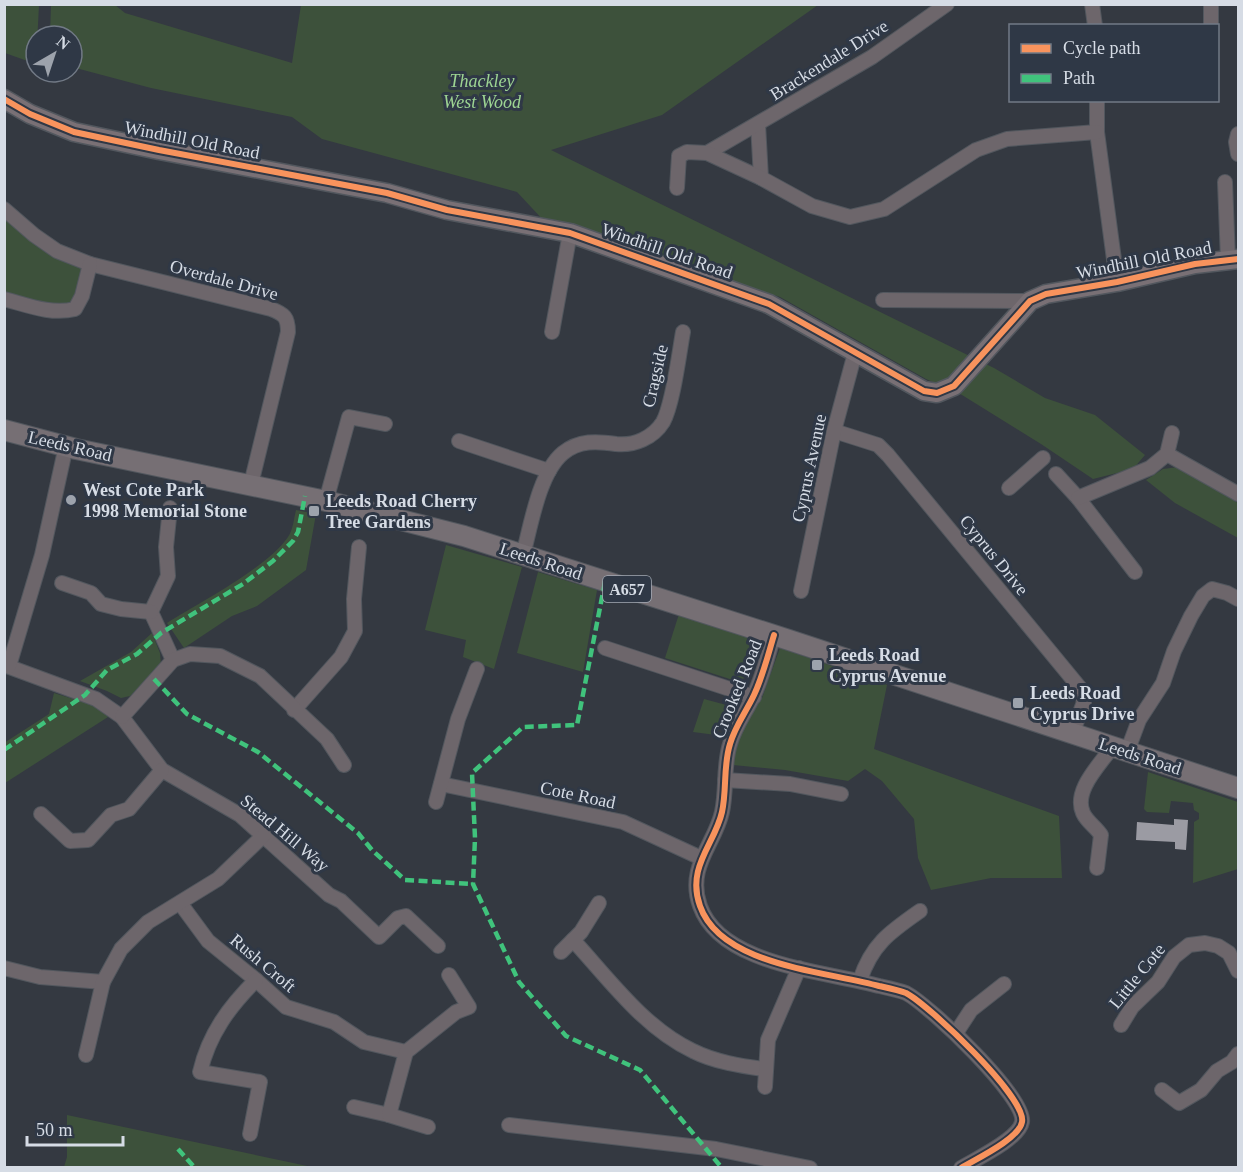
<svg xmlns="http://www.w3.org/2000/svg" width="1243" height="1172" font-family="Georgia,serif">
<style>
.green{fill:#3d513b}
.building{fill:#9b9ba3}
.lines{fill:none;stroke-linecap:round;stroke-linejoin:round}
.street-casing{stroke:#52575e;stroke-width:16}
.secondary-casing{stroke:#52575e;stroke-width:21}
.primary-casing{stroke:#52575e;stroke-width:22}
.street{stroke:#6d666b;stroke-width:14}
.secondary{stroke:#797075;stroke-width:18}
.primary{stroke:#766f74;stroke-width:20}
.quiet{stroke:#40c37c;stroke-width:4.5;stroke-dasharray:9 4.5;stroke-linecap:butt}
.cycleway-casing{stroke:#2f3846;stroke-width:10}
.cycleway{stroke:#f8935d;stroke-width:6}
.poi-dot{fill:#9da3ac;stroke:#2f3846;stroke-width:2}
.labels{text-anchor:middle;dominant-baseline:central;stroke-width:6;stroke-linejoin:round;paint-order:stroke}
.shield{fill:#2f3846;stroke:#a4abb5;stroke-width:1.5}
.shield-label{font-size:16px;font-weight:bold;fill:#d6dce5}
.street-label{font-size:18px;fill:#d6dce5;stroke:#2f3846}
.park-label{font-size:18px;font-style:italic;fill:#9dd492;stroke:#2f3846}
.poi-label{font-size:18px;font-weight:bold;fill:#d6dce5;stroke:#2f3846;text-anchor:start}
</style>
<rect width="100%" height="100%" fill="#343941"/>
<g class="green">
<polygon points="4,5 39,5 36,64 5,53"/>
<polygon points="51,5 115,5 125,13 292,63 301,5 818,5 662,115 551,150 994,368 1045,398 1095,415 1145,455 1133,469 1093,479 1041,444 962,395 926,379 780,297 545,222 517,192 322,139 292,117 151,88 72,67 72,36 50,36"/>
<polygon points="4,209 34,235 90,264 75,309 5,299"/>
<polygon points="1178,467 1238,503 1238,538 1175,503 1146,480 1163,469"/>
<path d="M296,510L316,514L306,570L257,606L232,616L184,648L167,623C199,603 268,567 288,537C293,530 294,518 296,510Z"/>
<polygon points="446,545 522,567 494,669 463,657 466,640 425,630"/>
<polygon points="538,572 597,590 583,672 517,653"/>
<polygon points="679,614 747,637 752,651 742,683 665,658"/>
<polygon points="152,633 160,653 161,665 130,696 121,698 107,691 80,681 131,652"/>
<polygon points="780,648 887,685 874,749 1059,816 1062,878 991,878 931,890 918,858 914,819 882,781 865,769 848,781 785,770 733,765 735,737 762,698"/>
<polygon points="54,693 99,707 108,717 5,783 4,743 49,714"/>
<polygon points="704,699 730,706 716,735 693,732"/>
<polygon points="1148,772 1238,802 1238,869 1193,883 1194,822 1199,819 1199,813 1194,810 1193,803 1171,801 1169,813 1147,812 1144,809"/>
<polygon points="67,1115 312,1167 64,1167 67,1157"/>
</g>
<polygon class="building" points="1174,819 1188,820 1186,850 1175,849 1175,842 1136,840 1137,822 1174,825"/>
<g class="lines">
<defs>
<g id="street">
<polyline points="1092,4 1095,26"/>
<polyline points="1211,26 1211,4"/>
<polyline points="1097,100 1097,132 1117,282"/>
<polyline points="758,124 761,178"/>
<polyline points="1238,134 1236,142 1238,154"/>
<polyline points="707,153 872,57 947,4"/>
<polyline points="1225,182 1228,260"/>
<polyline points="677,188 679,156 687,152 707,153 761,178 812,206 850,217 884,209 976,150 1007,139 1097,132"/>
<path d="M4,209L34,235L57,251L90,264L271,309C284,314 288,317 288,332L251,484"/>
<path d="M4,299C27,305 51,315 75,309L82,296L90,264"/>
<polyline points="883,300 1030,301"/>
<polyline points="552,332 570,233"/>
<polyline points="834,431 878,445 888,455 1080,688 1084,702 1072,734"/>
<polyline points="459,441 549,471"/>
<polyline points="1167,454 1172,433"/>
<polyline points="1056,474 1078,498 1135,572"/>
<polyline points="1009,488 1043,458"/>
<polyline points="1078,498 1150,468 1167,454 1238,494"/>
<polyline points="326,501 349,417 385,424"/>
<polyline points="170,508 166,547 168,576 151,612 173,660"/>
<path d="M523,555C531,525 539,473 563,453C579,440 597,441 616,444C634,446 653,438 663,422C673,404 679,354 683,332"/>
<polyline points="62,583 91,593 101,604 121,609 151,612"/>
<polyline points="801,591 834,431 855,353"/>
<path d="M774,635C768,655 763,676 754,695C746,712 735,726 730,744C723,766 727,789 722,812C715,844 686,867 700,906C721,966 826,971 879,986C888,988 898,990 906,993C929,1005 1027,1098 1022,1122C1019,1139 976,1159 961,1168"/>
<polyline points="605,648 754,697"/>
<polyline points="4,665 96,699 122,717 162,770 240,815 329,895 341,901 379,937 398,918 406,916 438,946"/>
<polyline points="9,666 42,555 66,446"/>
<polyline points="294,710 341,657 355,631 354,599 359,547"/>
<polyline points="122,717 173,660 190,654 220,656 260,676 327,739 344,765"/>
<polyline points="1127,752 1139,720 1163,683 1174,651 1191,616 1203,596 1212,589 1227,593 1238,599"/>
<polyline points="725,780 790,784 841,794"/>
<polyline points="441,784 623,822 701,858"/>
<polyline points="436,802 458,719 477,669"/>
<polyline points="41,814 70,841 88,840 111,815 129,809 162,770"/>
<path d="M1097,868L1101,835C1096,827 1087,822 1083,813C1073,790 1100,765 1112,747"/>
<polyline points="180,903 208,941 256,980 286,1007 334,1022 364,1042 406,1052"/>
<path d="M573,940C609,979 644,1028 693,1051C715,1062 741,1066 764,1069"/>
<polyline points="561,952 581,932 599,903"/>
<polyline points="4,968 40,977 103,982"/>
<path d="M860,980C872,944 890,932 920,911"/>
<polyline points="1121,1025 1132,1007 1158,982 1174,957 1189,945 1205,943 1218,946 1229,953 1238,971"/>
<polyline points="956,1033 971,1010 1004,984"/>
<polyline points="86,1055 103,982 121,949 148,922 218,879 264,835"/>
<polyline points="765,1087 768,1040 799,968"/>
<polyline points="1162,1090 1179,1103 1201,1090 1217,1071 1232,1062 1238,1054"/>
<polyline points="354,1107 389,1115"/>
<polyline points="509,1125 716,1149 810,1168"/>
<polyline points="428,1127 389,1115 406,1052 456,1012 469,1007 449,975"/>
<path d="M250,1134L260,1082L200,1072C209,1034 229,1007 256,980"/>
</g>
<polyline id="secondary" points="4,99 30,114 74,132 159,150 387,193 447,210 570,233 769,304 924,391 937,393 954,386 1030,301 1046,294 1117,282 1195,264 1238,259"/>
<polyline id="primary" points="4,430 76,449 326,501 464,536 789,640 1238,788"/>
</defs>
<use href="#street" class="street-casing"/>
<use href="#secondary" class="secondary-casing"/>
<use href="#primary" class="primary-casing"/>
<use href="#street" class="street"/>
<use href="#secondary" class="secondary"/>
<use href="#primary" class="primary"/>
<g class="quiet">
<polyline points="605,582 577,725 523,727 472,773 475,838 473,884 519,982 566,1036 640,1070 722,1168"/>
<polyline points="154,679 187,714 258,752 358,833 372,850 405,880 473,884"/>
<polyline points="4,750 85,695 107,670 137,654 161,633 243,584 273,561 293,541 298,532 305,496"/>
<polyline points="178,1149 195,1168"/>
</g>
<defs>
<g id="cycleway">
<polyline points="4,99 30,114 74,132 159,150 387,193 447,210 570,233 769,304 924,391 937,393 954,386 1030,301 1046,294 1117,282 1195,264 1238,259"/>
<path d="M774,635C768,655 763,676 754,695C746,712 735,726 730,744C723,766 727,789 722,812C715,844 686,867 700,906C721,966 826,971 879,986C888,988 898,990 906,993C929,1005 1027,1098 1022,1122C1019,1139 976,1159 961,1168"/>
</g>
</defs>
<use href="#cycleway" class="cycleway-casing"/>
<use href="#cycleway" class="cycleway"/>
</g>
<g class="poi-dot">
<circle cx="71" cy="500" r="6"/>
<rect x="308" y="505" width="12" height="12" rx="3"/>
<rect x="811" y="659" width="12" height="12" rx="3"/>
<rect x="1012" y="697" width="12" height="12" rx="3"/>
</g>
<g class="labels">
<rect class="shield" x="603" y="576" width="48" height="26" rx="4.5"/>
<g class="shield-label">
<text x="627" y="589">A657</text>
</g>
<g class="street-label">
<text transform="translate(829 60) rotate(-32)">Brackendale Drive</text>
<text transform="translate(192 140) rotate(11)">Windhill Old Road</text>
<text transform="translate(667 251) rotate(19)">Windhill Old Road</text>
<text transform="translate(1144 260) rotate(-11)">Windhill Old Road</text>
<text transform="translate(224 280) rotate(15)">Overdale Drive</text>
<text transform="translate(655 376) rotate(-77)">Cragside</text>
<text transform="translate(70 446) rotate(13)">Leeds Road</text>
<text transform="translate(809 468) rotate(-78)">Cyprus Avenue</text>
<text transform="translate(994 555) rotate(51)">Cyprus Drive</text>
<text transform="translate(541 561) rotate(18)">Leeds Road</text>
<text transform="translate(737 689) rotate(-68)">Crooked Road</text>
<text transform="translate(1140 756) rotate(18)">Leeds Road</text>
<text transform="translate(578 795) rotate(12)">Cote Road</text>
<text transform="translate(285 833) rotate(40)">Stead Hill Way</text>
<text transform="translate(263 963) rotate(40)">Rush Croft</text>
<text transform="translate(1137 976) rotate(-51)">Little Cote</text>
</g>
<g class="park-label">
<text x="482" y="81">Thackley<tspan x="482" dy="21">West Wood</tspan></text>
</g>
<g class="poi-label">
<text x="83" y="490">West Cote Park<tspan x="83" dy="21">1998 Memorial Stone</tspan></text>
<text x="326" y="501">Leeds Road Cherry<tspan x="326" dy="21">Tree Gardens</tspan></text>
<text x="829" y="655">Leeds Road<tspan x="829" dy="21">Cyprus Avenue</tspan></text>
<text x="1030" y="693">Leeds Road<tspan x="1030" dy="21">Cyprus Drive</tspan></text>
</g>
</g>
<rect width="1243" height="1172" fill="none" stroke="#d6dce5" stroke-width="12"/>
<rect x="1009" y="24" width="210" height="78" fill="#2f3846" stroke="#727a86" stroke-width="1.5"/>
<rect x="1021" y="44" width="30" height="9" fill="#f8935d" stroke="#727a86" stroke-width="1.5"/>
<text x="1063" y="54" font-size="18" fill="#d6dce5">Cycle path</text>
<rect x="1021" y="74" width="30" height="9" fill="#40c37c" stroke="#727a86" stroke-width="1.5"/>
<text x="1063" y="84" font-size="18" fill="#d6dce5">Path</text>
<g transform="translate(54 54) rotate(39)"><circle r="28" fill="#2f3846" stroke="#727a86" stroke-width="1.5"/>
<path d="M0-4.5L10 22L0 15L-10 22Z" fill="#9da3ac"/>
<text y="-9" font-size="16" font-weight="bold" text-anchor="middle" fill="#d6dce5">N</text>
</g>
<path d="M27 1136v9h96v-9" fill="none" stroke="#d6dce5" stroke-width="3"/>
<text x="36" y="1136" font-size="18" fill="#d6dce5" stroke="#2f3846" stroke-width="4.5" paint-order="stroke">50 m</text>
</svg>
